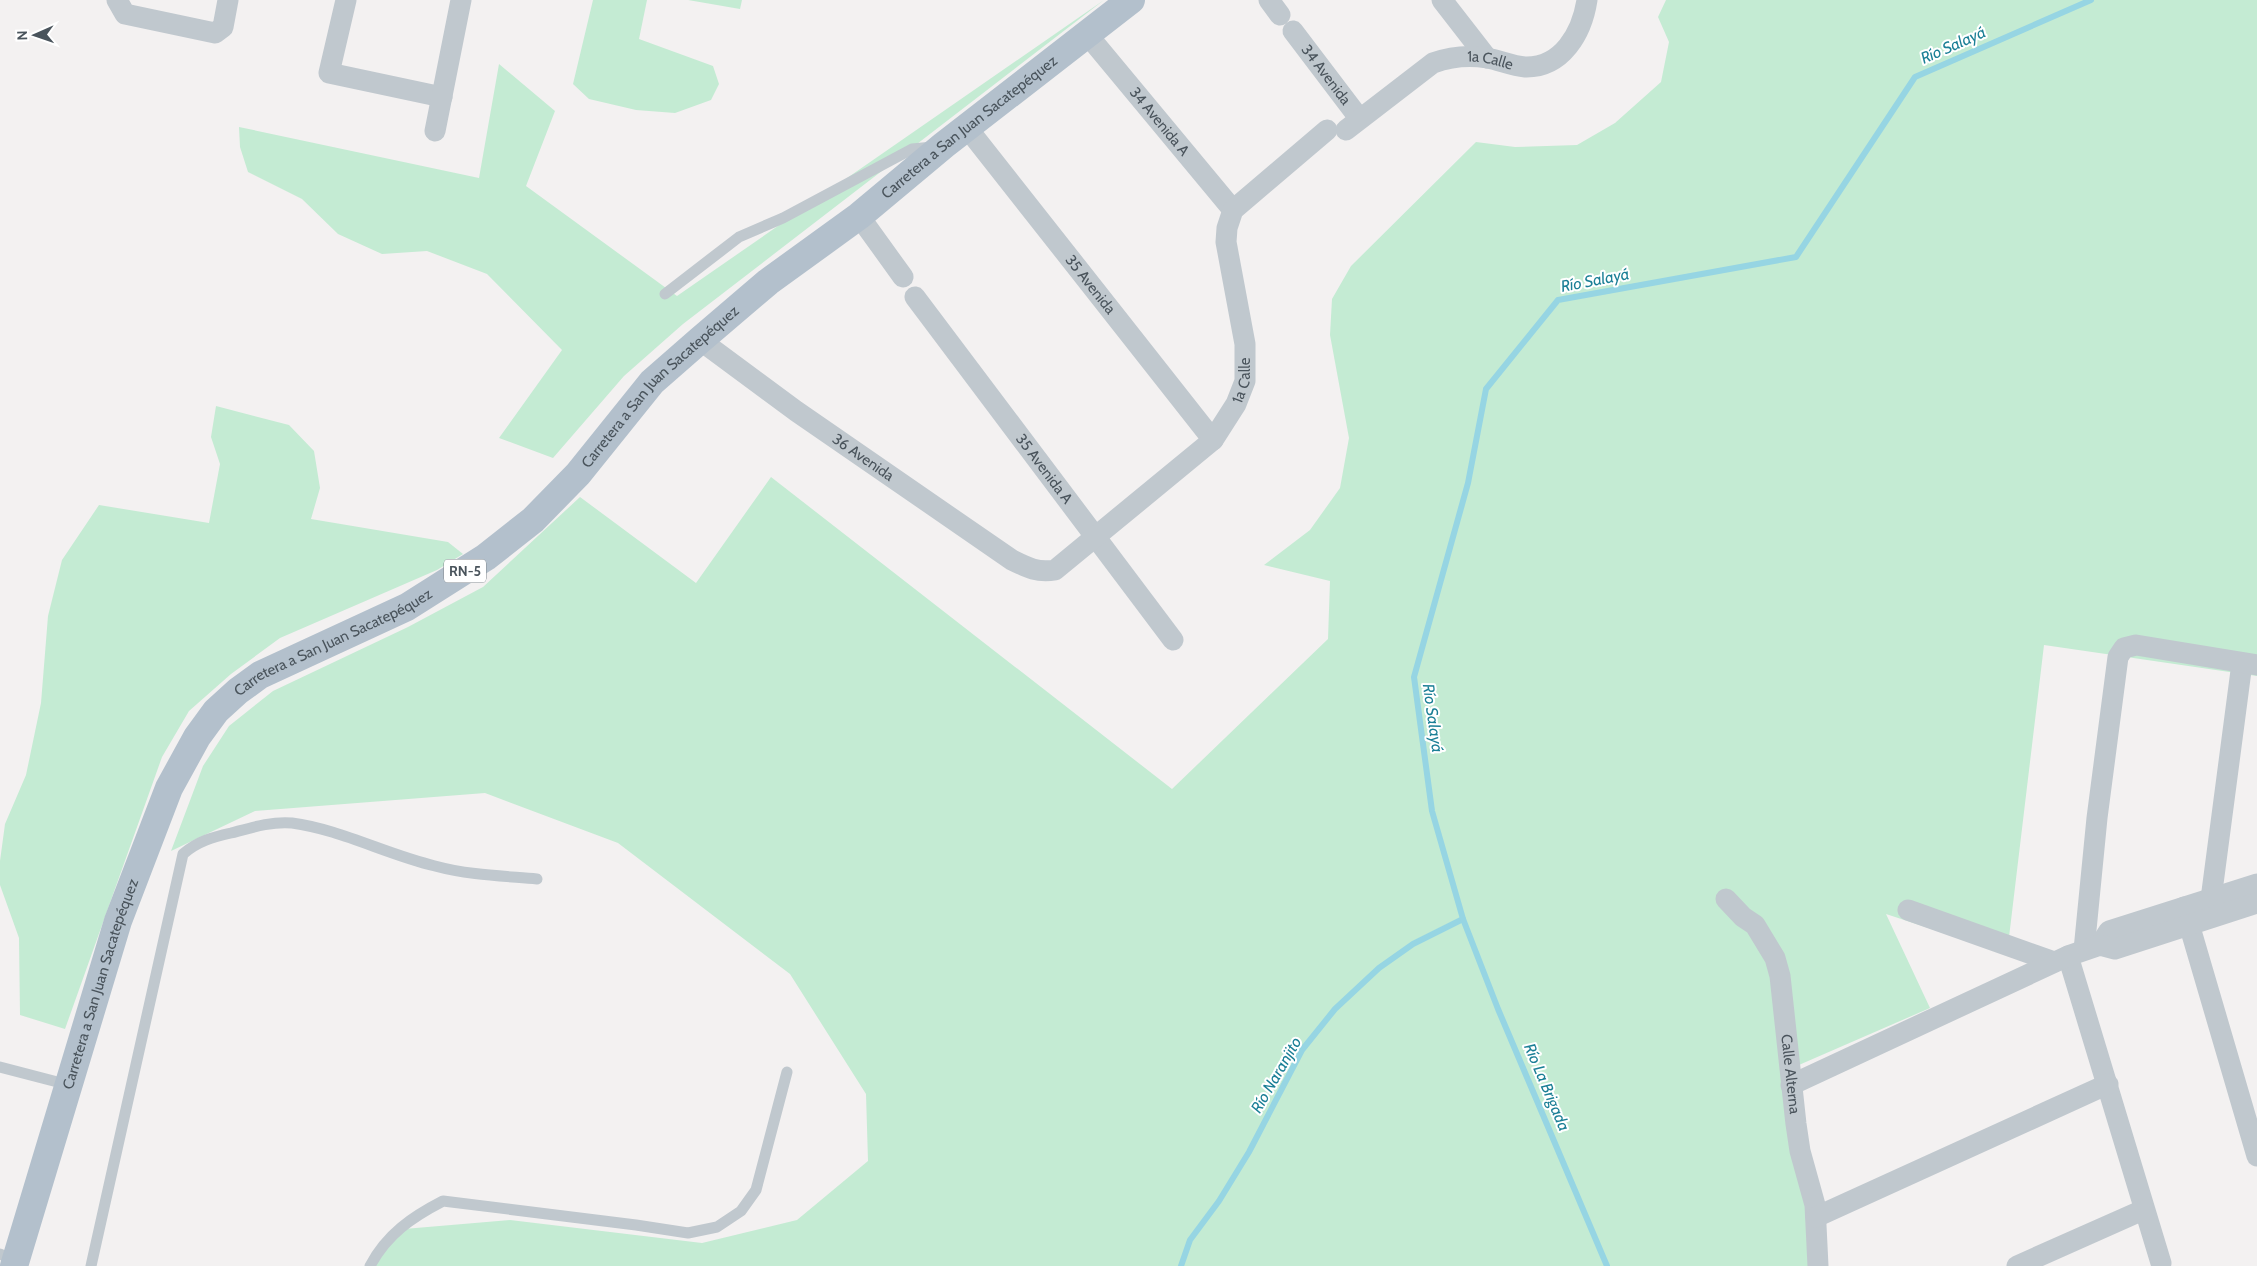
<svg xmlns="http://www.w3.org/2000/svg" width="2257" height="1266" font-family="Cabin,sans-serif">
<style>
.green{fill:#c4ebd3}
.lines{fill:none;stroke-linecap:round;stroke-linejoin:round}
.stream{stroke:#96d5e3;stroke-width:6}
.lane{stroke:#c0c8ce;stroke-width:11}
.street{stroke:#c0c8ce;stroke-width:21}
.primary{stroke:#b3c0cc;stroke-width:28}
.labels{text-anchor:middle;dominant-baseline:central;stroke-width:4;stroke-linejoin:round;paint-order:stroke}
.shield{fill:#fff;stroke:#80878d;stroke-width:1}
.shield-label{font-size:14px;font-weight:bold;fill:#4a545c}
.street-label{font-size:15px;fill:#4a545c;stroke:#fff}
.water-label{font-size:16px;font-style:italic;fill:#1b7f96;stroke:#fff}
</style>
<rect width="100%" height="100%" fill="#f3f1f1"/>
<g class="green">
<polygon points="593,0 647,0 639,39 713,66 719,84 711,100 675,113 636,110 589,99 573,84"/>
<polygon points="688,0 742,0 740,9"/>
<polygon points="1104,0 683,324 624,376 553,458 499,438 562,350 487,274 427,251 382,254 338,234 302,199 248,172 240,147 239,127 479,178 499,64 555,111 526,186 677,296"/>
<polygon points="1666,0 2257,0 2257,676 2044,645 2007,954 1886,914 1930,1008 1792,1068 1815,1266 370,1266 404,1229 510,1220 702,1243 797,1220 868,1161 866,1094 790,974 618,843 485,793 255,811 171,851 203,766 229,726 273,691 408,627 483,587 580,497 696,583 771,477 1172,789 1328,639 1330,581 1264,565 1310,530 1340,488 1349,438 1330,335 1332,299 1351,266 1476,142 1515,147 1577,145 1615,123 1661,82 1669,42 1658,17"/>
<polygon points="216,406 289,425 314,451 320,488 311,519 448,542 463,554 437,570 280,638 231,674 189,711 162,757 65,1029 20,1015 19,938 0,885 0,861 5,824 26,775 41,703 48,616 62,560 99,505 209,523 220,464 211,437"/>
</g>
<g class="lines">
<g class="stream">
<polyline points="1181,1266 1190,1240 1219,1201 1249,1152 1302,1050 1335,1009 1379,968 1413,944 1463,919"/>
<polyline points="1607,1266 1498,1009 1463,919 1432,811 1414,677 1468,483 1486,389 1558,300 1796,257 1915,77 2091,0"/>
</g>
<g class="lane">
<polyline points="665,294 739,237 783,218 912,149 933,147"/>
<polyline points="0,1067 69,1085"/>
<polyline points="0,1254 16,1261"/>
<path d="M91,1266L183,854C198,841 213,837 231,833C250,828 272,821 292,823C339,829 388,855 435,866C468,875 503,876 537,879"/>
<path d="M370,1266C387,1234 412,1217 443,1201L636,1225L688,1233L717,1227L741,1211L756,1190L787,1072"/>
</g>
<g class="street">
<polyline points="117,0 125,14 215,33 223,27 228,0"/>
<polyline points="346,0 329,73 442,97"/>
<polyline points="1269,0 1280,15"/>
<polyline points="1442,0 1487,58"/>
<path id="s1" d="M1293,31L1359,118"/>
<path id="s2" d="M1086,33L1233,210"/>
<path id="s3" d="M968,129L1213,440"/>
<path id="s4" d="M1346,130L1433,63C1450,57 1469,55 1487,58C1499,60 1512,66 1525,67C1562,68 1582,33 1587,0"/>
<polyline points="435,131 461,0"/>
<polyline points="859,216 903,277"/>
<path id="s5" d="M915,297L1173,640"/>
<path id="s6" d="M700,340L796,411L1012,560C1028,568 1038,573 1055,570L1213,440L1236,404L1245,381V344L1226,242L1227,228L1233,210L1327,130"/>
<path id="s7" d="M1726,899L1743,917L1755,925L1775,958L1780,976L1796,1124L1800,1151L1815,1205L1818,1266"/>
<polyline points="2211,899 2242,663"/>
<polyline points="2184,907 2257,1156"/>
<polyline points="1908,910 2054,962"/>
<polyline points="2100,945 2109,931 2257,884"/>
<polyline points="2084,950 2097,818 2118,657 2124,648 2136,645 2257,665"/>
<polyline points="2068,956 2161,1263"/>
<polyline points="1791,1085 2068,956 2100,945 2115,949 2257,903"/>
<polyline points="1816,1217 2108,1084"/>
<polyline points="2017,1266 2143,1210"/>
</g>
<path class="primary" id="s8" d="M14,1266L118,921L169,788L197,737L216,711L238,691L260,675L407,607L486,557L533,520L578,474L652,382L700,340L768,282L859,216L944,145L1131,0"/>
</g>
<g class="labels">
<rect class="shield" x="444" y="559.5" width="42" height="23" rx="4"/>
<g class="shield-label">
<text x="465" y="571">RN-5</text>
</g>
<g class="street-label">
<text stroke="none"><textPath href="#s4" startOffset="168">1a Calle</textPath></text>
<text stroke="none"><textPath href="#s1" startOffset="55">34 Avenida</textPath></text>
<text stroke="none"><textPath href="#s2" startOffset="115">34 Avenida A</textPath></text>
<text stroke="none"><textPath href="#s8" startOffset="1555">Carretera a San Juan Sacatepéquez</textPath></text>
<text stroke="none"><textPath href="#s3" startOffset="198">35 Avenida</textPath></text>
<text stroke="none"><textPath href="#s6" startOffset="699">1a Calle</textPath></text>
<text stroke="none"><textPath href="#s8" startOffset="1150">Carretera a San Juan Sacatepéquez</textPath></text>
<text stroke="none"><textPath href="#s6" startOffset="201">36 Avenida</textPath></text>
<text stroke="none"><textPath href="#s5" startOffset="215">35 Avenida A</textPath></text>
<text stroke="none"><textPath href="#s8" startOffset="730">Carretera a San Juan Sacatepéquez</textPath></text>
<text stroke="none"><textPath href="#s8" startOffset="295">Carretera a San Juan Sacatepéquez</textPath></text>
<text stroke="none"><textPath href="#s7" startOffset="195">Calle Alterna</textPath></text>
</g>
<g class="water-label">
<text transform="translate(1953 45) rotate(-24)">Río Salayá</text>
<text transform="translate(1595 280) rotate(-11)">Río Salayá</text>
<text transform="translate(1433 718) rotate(82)">Río Salayá</text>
<text transform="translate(1276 1075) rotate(-60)">Río Naranjito</text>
<text transform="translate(1547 1087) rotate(67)">Río La Brigada</text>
</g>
</g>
<g transform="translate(35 35) rotate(268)" stroke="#ffffff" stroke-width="4" paint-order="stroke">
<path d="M0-4L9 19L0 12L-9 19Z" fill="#4a545c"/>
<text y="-8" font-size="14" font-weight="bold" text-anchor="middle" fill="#4a545c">N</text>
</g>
</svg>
